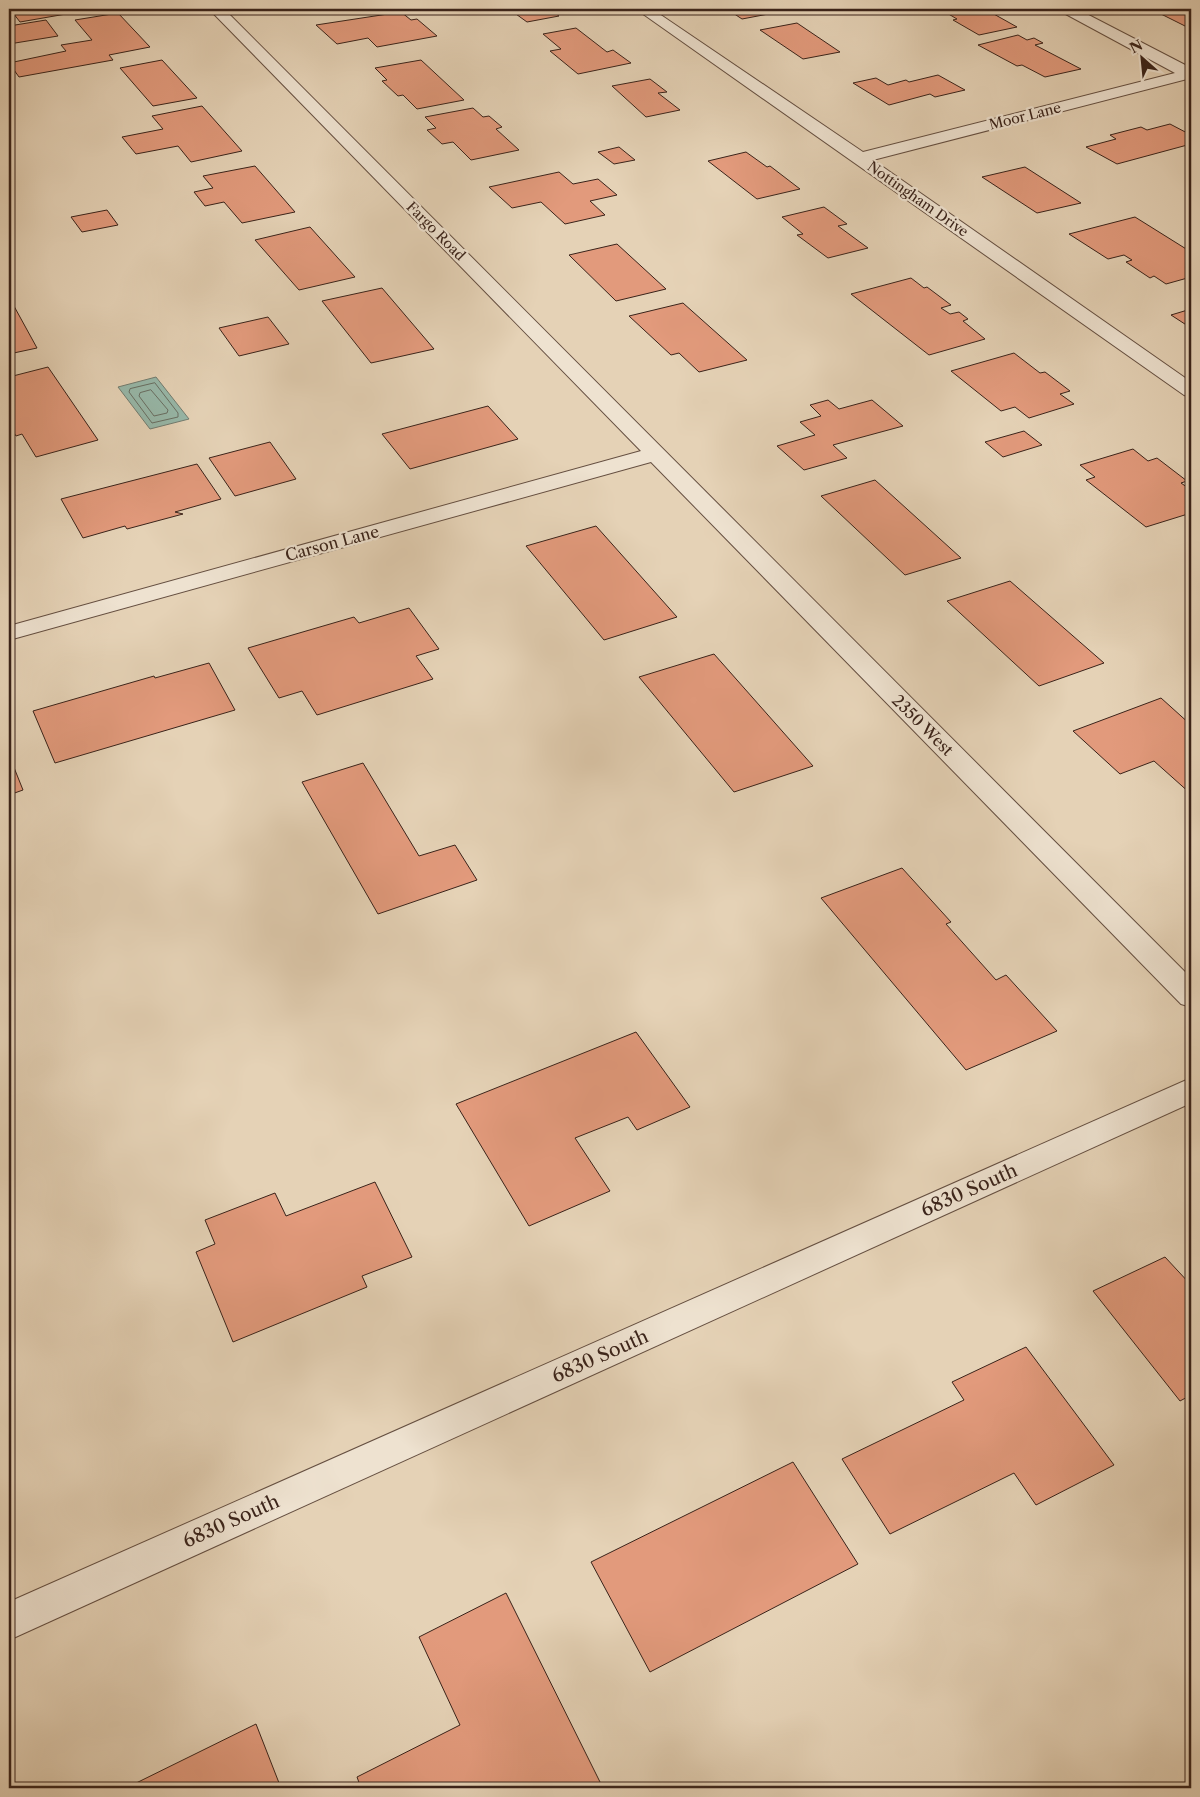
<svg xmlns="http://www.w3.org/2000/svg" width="1200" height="1797" font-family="'Libre Caslon Text',serif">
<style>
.water{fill:#97b8a9;stroke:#727c70}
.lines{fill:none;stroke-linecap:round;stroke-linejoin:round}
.shore{stroke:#686e62;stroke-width:1}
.building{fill:#e29a7c;stroke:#3a231a}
.street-casing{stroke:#654f41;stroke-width:2}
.street{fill:#eee2d0;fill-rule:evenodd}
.labels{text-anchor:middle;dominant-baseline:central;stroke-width:4.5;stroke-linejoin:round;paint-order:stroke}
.far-street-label{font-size:14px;fill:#3a231a;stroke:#eee2d0}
.street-label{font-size:16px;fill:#3a231a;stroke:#eee2d0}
.near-street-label{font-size:19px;fill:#3a231a;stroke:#eee2d0}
</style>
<rect width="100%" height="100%" fill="#e5d2b6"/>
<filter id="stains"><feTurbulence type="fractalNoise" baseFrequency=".004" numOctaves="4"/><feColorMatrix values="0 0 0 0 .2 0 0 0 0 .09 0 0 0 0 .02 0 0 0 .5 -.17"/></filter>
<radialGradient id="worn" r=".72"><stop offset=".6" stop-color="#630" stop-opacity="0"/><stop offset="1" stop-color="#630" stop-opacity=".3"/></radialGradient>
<polygon class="water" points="156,377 189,419 150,429 118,387"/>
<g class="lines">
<g class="shore">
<polygon points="155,383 178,413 178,417 152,423 129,392 130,389"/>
<polygon points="151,390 168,410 167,413 154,416 139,396 140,393"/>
</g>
</g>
<g class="building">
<polygon points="10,9 61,9 66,14 20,22"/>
<polygon points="509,9 549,9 559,16 527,22"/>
<polygon points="727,9 774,9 779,12 742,19"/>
<polygon points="940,9 979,9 988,14 992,13 1017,27 979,35 953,20 957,19"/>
<polygon points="1151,9 1191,9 1191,29"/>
<polygon points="401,12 411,20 417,19 437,36 377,47 368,38 337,44 316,25"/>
<polygon points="118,13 150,47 109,55 113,60 19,77 9,63 66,51 61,45 92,40 75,20"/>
<polygon points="46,20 58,36 9,44 9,26"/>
<polygon points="797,23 840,52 803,59 760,30"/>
<polygon points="576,28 607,52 613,50 631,63 578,74 550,51 561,49 543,34"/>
<polygon points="1018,35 1027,40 1034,38 1043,43 1035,45 1081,69 1045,77 1022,65 1017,66 978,45"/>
<polygon points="162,60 197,98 153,106 120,68"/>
<polygon points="421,60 464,100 417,109 403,95 398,96 382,81 387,80 375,68"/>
<polygon points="938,75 965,90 935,97 930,94 889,105 853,83 876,78 888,85 906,80 909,82"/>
<polygon points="650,79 667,92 658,93 680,110 646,117 612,86"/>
<polygon points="202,106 242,151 191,162 178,146 136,154 122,137 163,129 152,116"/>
<polygon points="473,108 483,117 489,116 502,127 496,129 519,150 471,160 453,142 442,144 427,130 436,128 425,117"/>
<polygon points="1170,124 1191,135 1191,144 1117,164 1086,147 1116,139 1110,135 1141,127 1147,130"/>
<polygon points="619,147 635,160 614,164 598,152"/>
<polygon points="746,152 767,167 770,166 800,189 757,199 708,161"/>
<polygon points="255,166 295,212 242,223 224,202 205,206 194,192 213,188 203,176"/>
<polygon points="1025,167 1081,203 1037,213 982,177"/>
<polygon points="559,172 573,184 598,179 617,195 590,201 605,215 565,224 541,202 512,208 489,187"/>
<polygon points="824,207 847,224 838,226 868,248 828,258 797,235 803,234 782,217"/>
<polygon points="107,210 118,225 82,232 71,217"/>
<polygon points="1135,217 1191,252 1191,277 1166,284 1154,276 1150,278 1126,262 1132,260 1124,255 1108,259 1069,234"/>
<polygon points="310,227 355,277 299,290 255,240"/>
<polygon points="617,244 666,289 616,301 569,255"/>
<polygon points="911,278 924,288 927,287 951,305 941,308 950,314 959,312 968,319 963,321 985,339 929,355 851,294"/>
<polygon points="382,288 434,349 371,363 322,301"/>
<polygon points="9,297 37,348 9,354"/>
<polygon points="683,303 747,360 699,372 679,353 671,355 629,316"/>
<polygon points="1191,309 1191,328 1171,315"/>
<polygon points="268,317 289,344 239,356 219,328"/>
<polygon points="1014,353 1040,373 1045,372 1070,391 1060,394 1074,404 1029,418 1015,407 1001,411 951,371"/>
<polygon points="48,367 98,440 36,457 22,434 16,436 9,424 9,377"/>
<polygon points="828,400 839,409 872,400 903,426 833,445 847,458 804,470 777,446 815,435 800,422 821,416 810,405"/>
<polygon points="488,406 518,439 410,469 382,434"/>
<polygon points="1024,431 1042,445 1003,457 985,442"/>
<polygon points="270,442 296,479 235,496 209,458"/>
<polygon points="1133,449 1148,461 1157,458 1187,481 1181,483 1191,490 1191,513 1146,527 1086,480 1095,477 1080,465"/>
<polygon points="197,464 221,499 175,512 183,514 127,529 125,526 83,538 61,499"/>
<polygon points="875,480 961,558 905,575 821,496"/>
<polygon points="596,526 677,617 604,640 526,546"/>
<polygon points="1010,581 1104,663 1039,686 947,601"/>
<polygon points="409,608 439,649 416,656 433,679 317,715 302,691 279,698 248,648 354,617 359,623"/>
<polygon points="714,654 813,766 734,792 639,677"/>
<polygon points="209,663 235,710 55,763 33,711 154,676 155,678"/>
<polygon points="1161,698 1191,725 1191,794 1154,761 1120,774 1073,731"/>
<polygon points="9,755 23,790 9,795"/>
<polygon points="363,763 419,856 455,845 477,880 378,914 302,782"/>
<polygon points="902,868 951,922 946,924 996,980 1006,975 1057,1031 966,1070 821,898"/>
<polygon points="636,1032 690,1107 637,1130 628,1117 575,1138 610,1191 529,1226 456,1104"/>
<polygon points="375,1182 412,1257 362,1276 367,1287 233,1342 196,1252 215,1244 205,1220 275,1193 286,1216"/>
<polygon points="1165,1257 1191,1285 1191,1395 1180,1401 1093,1291"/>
<polygon points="1026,1347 1114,1465 1036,1505 1014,1473 890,1534 842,1459 964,1400 952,1382"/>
<polygon points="793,1462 858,1564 650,1672 591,1562"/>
<polygon points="506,1593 603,1788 361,1788 357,1777 460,1725 419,1637"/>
<polygon points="256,1724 281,1788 126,1788"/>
</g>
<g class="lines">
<defs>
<g id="street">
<polygon points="209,9 224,9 1191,978 1191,1007 1181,1004 651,462 9,640 9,626 641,451"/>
<polygon points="636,9 652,9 863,152 1175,73 1062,12 1060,9 1077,9 1191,68 1191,78 873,160 1191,382 1191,397 1184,395"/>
<polygon points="1191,1078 1191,1103 9,1640 9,1602"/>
</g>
</defs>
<use href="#street" class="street-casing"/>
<use href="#street" class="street"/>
</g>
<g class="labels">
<g class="far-street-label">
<text transform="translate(1025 116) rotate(-14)">Moor Lane</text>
<text transform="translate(918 199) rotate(35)">Nottingham Drive</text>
<text transform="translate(436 231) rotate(45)">Fargo Road</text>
</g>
<g class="street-label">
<text transform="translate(332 543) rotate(-15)">Carson Lane</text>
<text transform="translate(923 725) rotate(45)">2350 West</text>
</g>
<g class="near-street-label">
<text transform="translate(969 1190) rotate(-24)">6830 South</text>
<text transform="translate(600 1356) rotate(-24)">6830 South</text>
<text transform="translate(231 1521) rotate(-24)">6830 South</text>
</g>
</g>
<rect width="1200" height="1797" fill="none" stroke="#e5d2b6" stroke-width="30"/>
<rect x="10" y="10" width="1180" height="1777" fill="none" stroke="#3a231a" stroke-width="2.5"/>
<rect x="15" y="15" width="1170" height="1767" fill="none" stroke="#3a231a"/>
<g transform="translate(1142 58) rotate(333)" stroke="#eee2d0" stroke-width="4" paint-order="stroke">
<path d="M0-4L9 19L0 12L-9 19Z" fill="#3a231a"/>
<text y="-8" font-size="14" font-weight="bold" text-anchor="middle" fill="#3a231a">N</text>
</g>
<rect width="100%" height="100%" filter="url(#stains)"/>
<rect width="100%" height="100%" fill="url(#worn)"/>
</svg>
